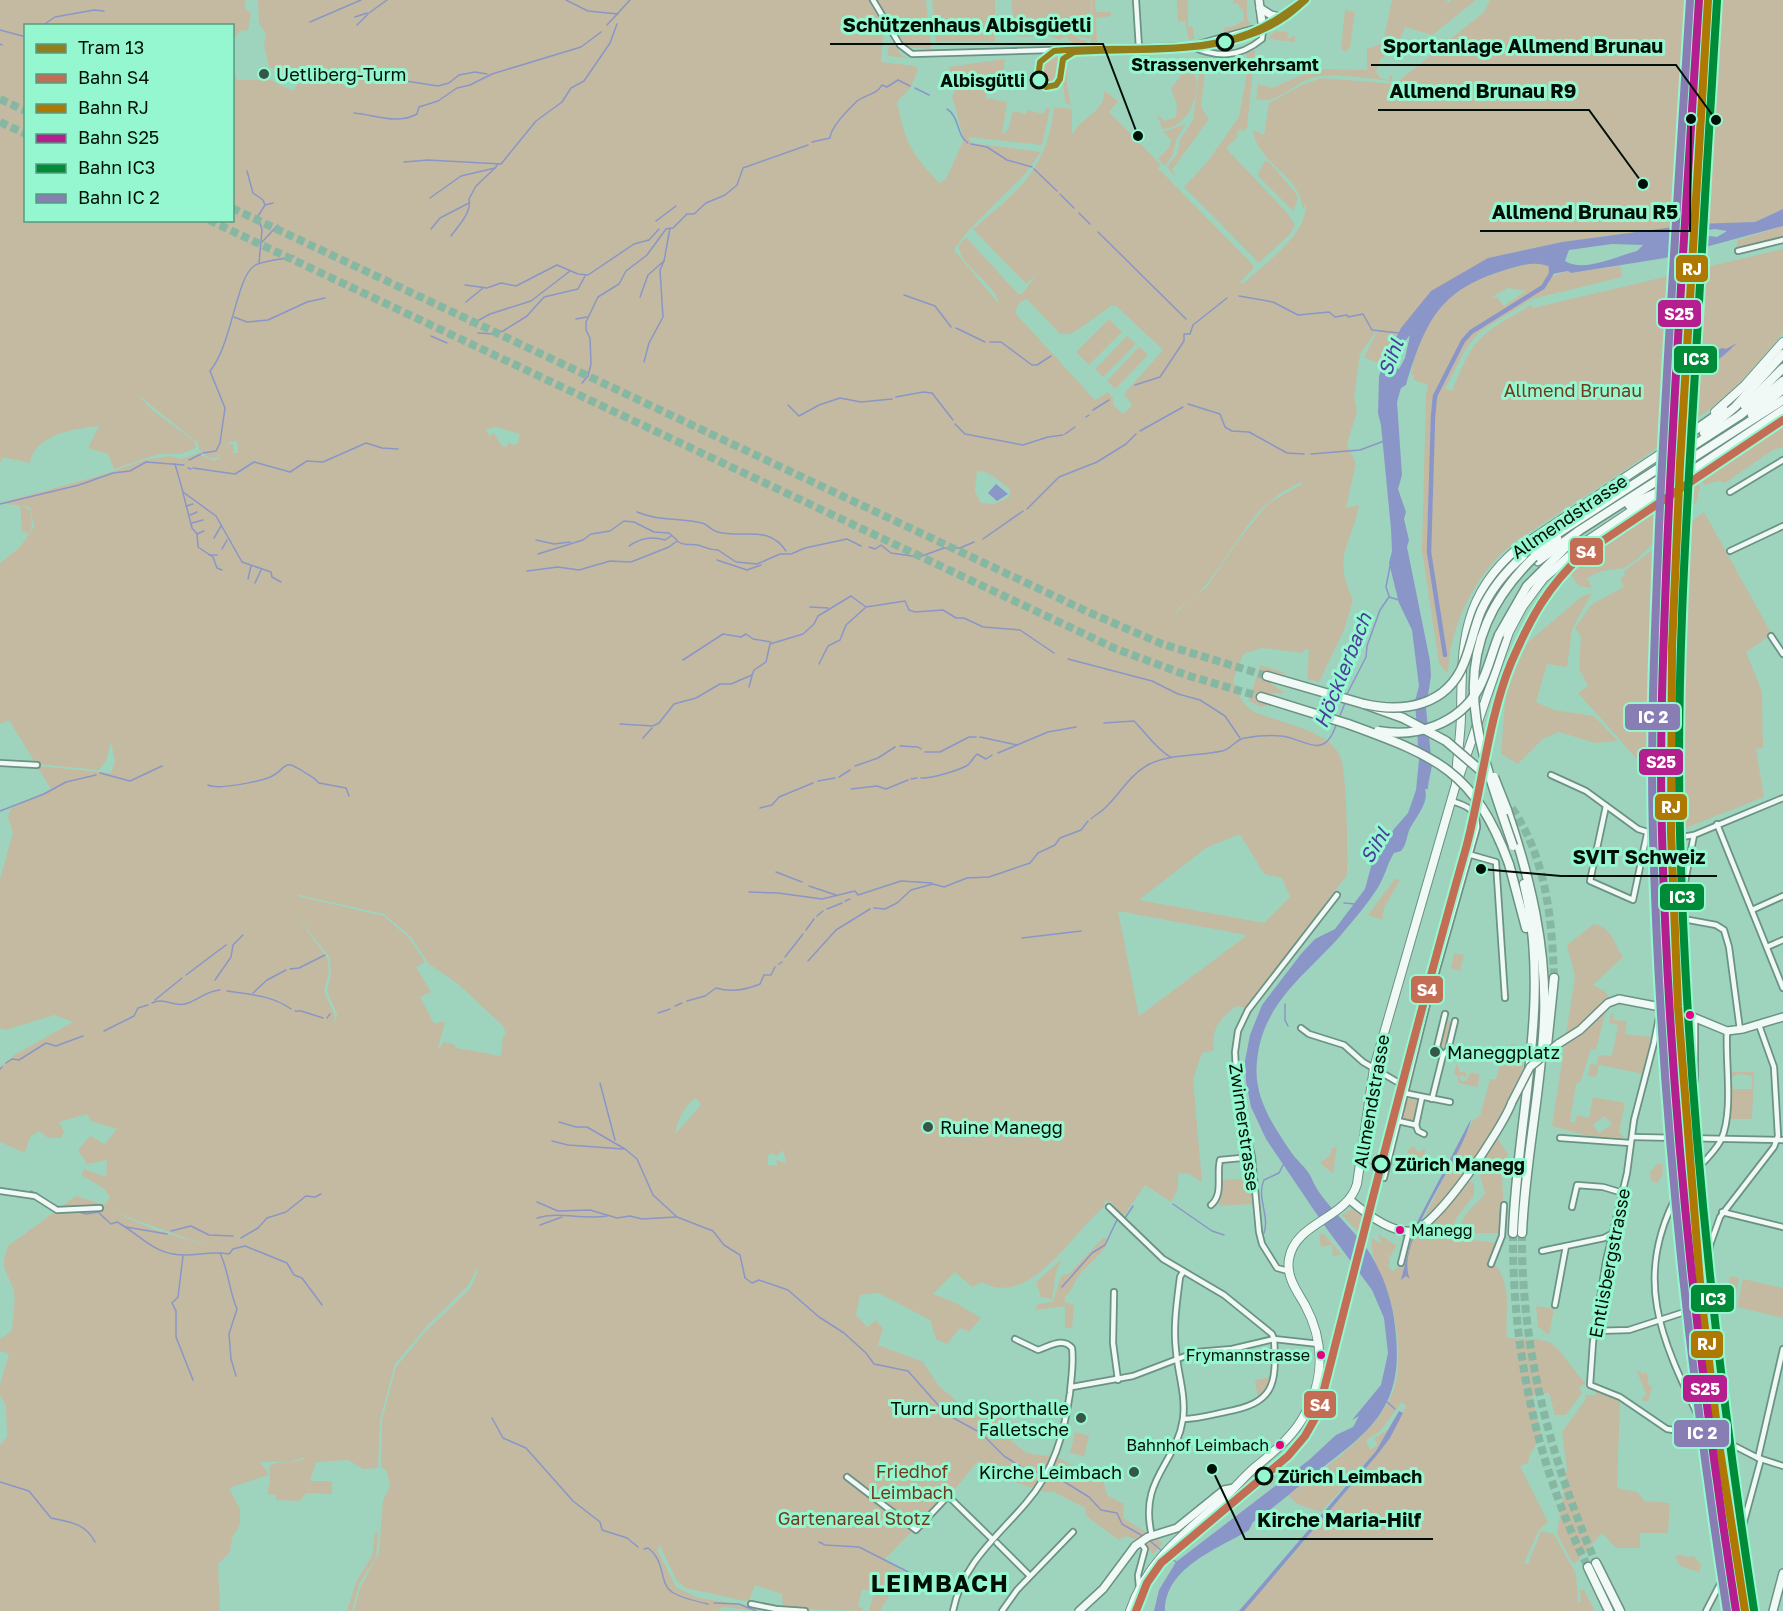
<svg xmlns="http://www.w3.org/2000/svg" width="1783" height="1611" font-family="'Golos Text',sans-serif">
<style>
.green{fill:#c4baa1;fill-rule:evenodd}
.water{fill:#8a96c8;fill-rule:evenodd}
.pier{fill:#9ed4be}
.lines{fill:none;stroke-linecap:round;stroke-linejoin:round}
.stream{stroke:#8a96c8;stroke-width:1.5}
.canal{stroke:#8a96c8;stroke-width:4.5}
.highway-tunnel{stroke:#86b7a3;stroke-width:8;stroke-dasharray:8 4;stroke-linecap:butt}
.street-casing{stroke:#6b9283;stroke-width:8}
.secondary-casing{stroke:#6b9283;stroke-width:10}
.primary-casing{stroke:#6b9283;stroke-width:10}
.highway-casing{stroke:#6b9283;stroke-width:11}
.street{stroke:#f0f9f5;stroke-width:4.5}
.secondary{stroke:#f0f9f5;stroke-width:7}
.primary{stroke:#f0f9f5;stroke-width:8}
.highway{stroke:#f0f9f5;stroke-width:8}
.secondary-bridge-casing{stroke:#6b9283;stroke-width:10;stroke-linecap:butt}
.highway-bridge-casing{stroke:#6b9283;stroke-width:11;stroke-linecap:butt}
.secondary-bridge{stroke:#f0f9f5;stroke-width:7}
.highway-bridge{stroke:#f0f9f5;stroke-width:8}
.rail-1-casing{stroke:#95f7cf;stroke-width:12}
.rail-2-casing{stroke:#95f7cf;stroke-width:12}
.rail-3-casing{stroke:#95f7cf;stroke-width:12}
.rail-4-casing{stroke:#95f7cf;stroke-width:12}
.rail-5-casing{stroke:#95f7cf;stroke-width:12}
.rail-1{stroke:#c46d55;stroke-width:8}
.rail-2{stroke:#ad7902;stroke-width:8}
.rail-3{stroke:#b41e8e;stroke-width:8}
.rail-4{stroke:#008b39;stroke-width:8}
.rail-5{stroke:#897eb4;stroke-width:8}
.tram-1-casing{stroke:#95f7cf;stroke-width:10}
.tram-1{stroke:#947e1b;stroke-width:6}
.stop-dot{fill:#95f7cf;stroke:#001008;stroke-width:3}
.poi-dot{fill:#375548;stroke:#95f7cf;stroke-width:2}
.bus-dot{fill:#e5007d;stroke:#95f7cf;stroke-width:2}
.labels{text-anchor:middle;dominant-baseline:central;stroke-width:6;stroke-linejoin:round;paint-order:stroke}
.bus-label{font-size:16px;fill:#001008;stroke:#95f7cf;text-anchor:end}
.stop-label{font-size:18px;font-weight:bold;fill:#001008;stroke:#95f7cf;text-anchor:start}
.poi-label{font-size:18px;fill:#001008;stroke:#95f7cf;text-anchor:start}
.park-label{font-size:18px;fill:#723a1d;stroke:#95f7cf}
.street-label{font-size:18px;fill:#001008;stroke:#95f7cf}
.water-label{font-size:20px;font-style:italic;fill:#4d3c9c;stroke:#95f7cf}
.district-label{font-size:24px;font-weight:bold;letter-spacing:1.5px;fill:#001008;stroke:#95f7cf}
.leader{fill:none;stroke:#001008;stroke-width:2}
.callout-dot{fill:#001008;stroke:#95f7cf;stroke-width:2}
.callout-label{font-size:20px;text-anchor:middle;font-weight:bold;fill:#001008;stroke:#95f7cf;stroke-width:6;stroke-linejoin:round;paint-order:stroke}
.line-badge{stroke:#95f7cf;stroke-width:2}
.badge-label{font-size:16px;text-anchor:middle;font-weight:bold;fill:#fff}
</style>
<rect width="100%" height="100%" fill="#9ed4be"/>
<g class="green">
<path d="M0,0H246L244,6L251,14L248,30L240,31L233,40L232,26H26V220H232L233,73H235L237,80H271L293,91L299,82L269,67L264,46L266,34L259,23L258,0H870L884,25L881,62L915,66L918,70L911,87L897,102C906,144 910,151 939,183L946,179L964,139L952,96L955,92L949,67L1005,59L1002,83L997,81L995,95L987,93L986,98L1007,102L1002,134L1008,130L1013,111L1026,114L1027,110L1044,114L1046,107L1050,109L1042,145L968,137L972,143L1041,152L1026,173L967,232L954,250L999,304C996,283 957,265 959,245L966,237L1018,294H1022L1036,275L1026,284L973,229C1019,190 1047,170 1054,107L1072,109V135C1080,117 1106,112 1104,91L1118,101L1109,112L1160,164L1158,170L1161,171L1253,265V269L1240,282L1243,284C1264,263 1307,236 1306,204L1303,209C1300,175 1257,163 1253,130L1264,135L1269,103L1304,84L1322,78L1395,84L1484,12L1490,0H1783V209L1755,222L1663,229L1562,242L1488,258L1401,328L1382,365L1364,357L1380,326L1360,354L1354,396L1357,411L1347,445L1356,463L1346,508L1359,505C1351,548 1332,554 1353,600L1344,630L1319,682L1307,679L1309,650L1305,649L1302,653L1262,648L1243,654L1233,681C1238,692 1242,705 1253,711C1277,723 1329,729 1340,756C1347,771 1348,857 1347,875L1247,1008L1237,1006C1221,1016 1210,1031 1214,1050L1202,1053L1193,1079L1202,1182L1187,1173L1178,1174V1189L1171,1202L1145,1185L1122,1218L1111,1201H1104L1105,1206C1074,1230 1030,1310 982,1282L972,1287L955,1272L933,1294L956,1303L981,1318L969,1332L960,1328L947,1344L936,1339L930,1320L878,1293L860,1295L856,1315L867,1327L876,1320L883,1329L878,1345L923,1362L939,1386L965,1408L985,1416H996L1032,1428L1029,1438L1019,1436L1011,1441L1027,1453L1059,1458L1104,1483L1107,1495L1124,1504L1123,1518L1163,1543L1153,1554L1143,1542L1126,1536L1119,1540L1086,1516L1085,1508L1054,1492H1045L1002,1478L987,1464L978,1461L951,1494L948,1492L918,1525L913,1526L845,1475L913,1530L885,1559L903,1572L880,1611H869L874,1592L862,1589L858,1607L863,1608L862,1611L783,1608L782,1594L755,1585L749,1600L745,1601L686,1588L677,1581L659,1544L658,1551L676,1587L696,1597L757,1608L759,1611L723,1607L718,1611H354L360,1588L379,1553L383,1500L390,1487L387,1471L381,1467L382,1420L396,1367L425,1332L470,1289L478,1271L475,1267L476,1271L467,1287L428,1325L395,1364L380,1420L378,1468L363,1469L348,1460L316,1462L310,1481H332V1494L306,1493L300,1501L276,1500V1495L267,1494L270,1481L269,1466C279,1459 296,1466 306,1457L290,1462H260L267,1471L268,1475L229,1488L240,1509V1525L232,1538L230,1552L218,1564L220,1611H0V1445L7,1437L6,1406L0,1395V1384L9,1354L0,1351V1339L12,1331C12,1319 17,1300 13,1288C5,1268 0,1268 8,1246L76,1196L105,1205L110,1197L103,1188L81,1175L84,1169L106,1177L107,1160L87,1164L78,1150L90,1136L105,1144L117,1129L91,1121L87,1114L59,1122L64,1132L61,1138H48L39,1131L30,1137L25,1153L0,1142V1067L16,1054L73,1022L55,1015L5,1030L0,1028V879L13,833L8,818L10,809L51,789L37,766L111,773L115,762L111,742L106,761L99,770L36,764L9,720L0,724V563L20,547L34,527L30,507L0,503L99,476L145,460L169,456L182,459L198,453C220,467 217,459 230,444L234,445L233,453H238L237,441L230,442L221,456L210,459L199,450L198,443L137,394L152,410L193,440L196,446L194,449L180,454H159L114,469L108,454L88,448L99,426C75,428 34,435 30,463L3,457L0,463ZM1027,299L1060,334H1070L1079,329L1111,306H1116L1163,350L1124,394L1132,405L1123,414L1113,405V398L1108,392L1095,400L1015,313L1019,303ZM496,427L520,434L518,443L513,445L509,442L506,447L502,446L494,433L489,436L486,429ZM977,471C989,471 1002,482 1010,490L1009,497L994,504L981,503L975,491ZM1301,482L1302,484L1269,503L1243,534L1206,588L1187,601L1174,616C1184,599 1193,600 1204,587C1239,546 1247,507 1301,482ZM1240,834L1264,874L1282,878L1290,897L1264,923L1139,900L1206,848ZM299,895L384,914L411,937L429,964L457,983L503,1026L506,1034L503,1036L501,1056L456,1048L454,1044L443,1042L440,1048H438L445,1022L434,1023L420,997L431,992L416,967L425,962L409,938L384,916L297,896ZM1118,911L1246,935V936L1139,1016ZM294,913L330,958L331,973L327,991L337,1014L334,1027L335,1016L324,991L329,972L328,959ZM696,1098L701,1105L675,1134C677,1122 686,1103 696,1098ZM783,1150L786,1163L776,1160L778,1166L768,1165V1156L771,1153L777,1156ZM111,1211L208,1246L153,1229Z"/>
<polygon points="876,0 926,0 931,49 907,47"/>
<polygon points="932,0 995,0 995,42 936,42"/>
<polygon points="1011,0 1091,0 1090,39 1077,36 1074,33 1075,21 1073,34 1081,40 1086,40 1086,44 1075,45 1066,37 1059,40 1050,36 1019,37 1015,32"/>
<polygon points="1092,0 1095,0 1096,12 1111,12 1111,16 1096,18 1097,42 1091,43"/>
<polygon points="1177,0 1188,0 1188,26 1193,27 1194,39 1189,40 1185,21 1178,22"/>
<polygon points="1233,0 1247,0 1247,19 1251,24 1225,34 1224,28 1234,26 1244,20 1243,10 1239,7 1238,3 1233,4"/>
<path d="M1392,0H1446L1449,3L1452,0H1476L1432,35L1405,27C1399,40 1398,52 1381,58L1376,72L1380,78L1389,80L1390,75L1393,77L1391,81C1370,79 1330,72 1311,78C1293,84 1275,106 1256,99L1258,84L1272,88L1316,69L1367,70V49L1383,43Z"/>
<polygon points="1345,10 1355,12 1350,47 1345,52 1341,49"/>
<polygon points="1275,31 1288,32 1287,39 1295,36 1295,42 1268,39"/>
<polygon points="890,46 896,46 900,54 908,58 889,56 887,51"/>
<polygon points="1255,50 1247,127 1243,132 1240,129 1236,134 1238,137 1226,148 1288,214 1295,225 1290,234 1259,263 1184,187 1208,161 1239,117 1248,67 1246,53"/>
<polygon points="1201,56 1224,59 1225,62 1224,65 1206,62 1201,107 1209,119 1172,170 1177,178 1167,167 1177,154 1180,140 1193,120"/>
<polygon points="1046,57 1058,58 1053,84 1050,85 1042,82 1039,73"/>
<polygon points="1065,59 1067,59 1067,84 1071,106 1065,102 1062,69"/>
<path d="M1189,64C1207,83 1191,129 1162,129L1157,114L1165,121L1176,117L1177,104L1171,89Z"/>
<polygon points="1186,124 1176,140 1173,154 1165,166 1158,159 1170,146 1171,140 1163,132"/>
<polygon points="1265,161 1269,162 1295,192 1298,198 1293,211 1259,177 1258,173"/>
<polygon points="1783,226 1783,238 1736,249 1738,240"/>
<path d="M1783,249V333C1757,364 1731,396 1696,419L1688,416C1691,437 1526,529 1502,553C1471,583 1450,629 1448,672L1446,673L1439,663L1422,551L1426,394L1428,385L1414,380V375L1411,374C1422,316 1449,286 1505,270C1519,266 1536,260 1550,267L1553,276L1568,271L1571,273L1620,266L1622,277L1532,299L1479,332L1465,350L1445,389L1452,391C1475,334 1479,336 1531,305L1533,308ZM1508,288L1526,291L1504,306L1497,297L1490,298Z"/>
<polygon points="1109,319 1122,332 1089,365 1076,352"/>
<polygon points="1127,336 1136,344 1103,377 1095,369"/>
<polygon points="1139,347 1148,355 1115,389 1107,381"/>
<polygon points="1783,422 1783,447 1773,450 1725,483 1718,481 1704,485 1699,477"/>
<polygon points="1695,479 1700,487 1696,503 1636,560 1624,568 1602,571 1587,578 1592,588 1579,586 1570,573 1596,549"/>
<polygon points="20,505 30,510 32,527 29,534 22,531"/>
<polygon points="1704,512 1770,631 1764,640 1746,652 1762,692 1763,748 1756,749 1764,797 1683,829 1637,759 1578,693 1588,686 1579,669 1581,637 1575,628 1592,604 1624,587 1620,579 1625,575 1624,571"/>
<polygon points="1592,593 1572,629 1567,667 1547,664 1536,702 1554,710 1594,716 1618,741 1595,743 1559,732 1543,739 1518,764 1501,754 1506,689 1528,642 1581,597"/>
<polygon points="1260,665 1286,673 1264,673 1264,679 1285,693 1260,694 1257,698 1268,705 1261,707 1249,701"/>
<polygon points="1395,879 1400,880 1384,908 1382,920 1368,915"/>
<path d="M1594,924C1614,929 1614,945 1623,957L1593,985L1604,991L1609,997L1596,1050L1591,1049L1581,1081L1576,1084L1570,1121L1575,1123L1577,1115L1589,1118L1593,1097L1625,1103L1619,1132L1625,1138L1588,1136L1552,1126L1575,976L1567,945ZM1604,1116L1612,1124L1599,1133L1593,1125Z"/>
<polygon points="1454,953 1464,955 1460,971 1451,968"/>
<polygon points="1611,1013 1614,1014 1613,1020 1627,1021 1625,1034 1651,1037 1644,1074 1599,1065 1596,1077 1588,1076 1590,1064 1597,1065 1598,1057 1602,1055 1612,1056 1618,1025 1609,1023"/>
<polygon points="1445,1021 1452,1022 1446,1047 1440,1045"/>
<polygon points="1512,1044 1525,1048 1522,1072 1493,1131 1508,1154 1506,1164 1487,1161 1479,1166 1474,1163 1449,1195 1424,1218 1473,1120 1480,1116 1490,1079 1496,1079 1505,1049"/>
<polygon points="1457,1063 1460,1072 1465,1071 1467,1075 1464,1078 1463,1075 1459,1076 1461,1081 1466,1081 1471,1072 1480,1075 1477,1087 1458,1083 1458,1076 1454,1074"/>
<polygon points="1731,1072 1754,1072 1752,1119 1726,1119 1730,1099 1732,1099 1729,1098 1731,1079 1733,1089 1752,1089 1752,1076 1740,1074 1732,1077"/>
<polygon points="1406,1098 1419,1101 1414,1121 1402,1118"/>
<polygon points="1414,1146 1418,1152 1425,1149 1424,1161 1418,1160 1417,1155 1412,1158 1408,1156 1407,1151"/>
<polygon points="1337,1147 1333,1174 1320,1163 1330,1155 1332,1148"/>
<polygon points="1658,1163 1663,1165 1662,1176 1657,1183 1651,1181 1650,1172"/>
<polygon points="1486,1166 1502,1172 1503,1198 1501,1233 1463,1233 1459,1227 1466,1214 1485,1194 1480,1175"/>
<polygon points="1252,1178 1253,1204 1219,1206 1222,1180"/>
<path d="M1465,1180L1474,1183V1195L1457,1217L1447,1240L1457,1238L1497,1243L1491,1257C1494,1263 1498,1268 1501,1274C1511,1293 1505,1318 1507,1338C1519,1339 1534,1338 1546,1341C1558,1343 1574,1373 1586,1383L1579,1387L1582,1393L1566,1415H1555L1549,1393L1532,1396L1541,1435L1529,1457L1528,1463L1520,1466L1548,1522L1539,1530L1524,1563L1528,1564L1541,1531L1554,1534L1576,1574L1578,1603L1581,1601L1580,1590H1584L1595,1611H1238L1284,1565L1377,1455L1406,1406L1402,1402L1380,1431L1366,1440L1370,1450L1378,1445L1374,1439L1388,1429L1397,1414L1376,1451L1321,1512L1297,1504L1288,1495C1322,1471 1382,1429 1394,1389C1402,1362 1398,1330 1391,1303C1386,1279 1369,1262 1372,1238L1381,1244L1378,1234L1396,1245L1390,1258L1386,1253L1390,1261L1388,1266L1392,1271L1399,1267L1402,1268L1410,1235L1426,1231Z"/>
<polygon points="1352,1209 1367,1216 1361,1235 1342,1215"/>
<polygon points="1323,1233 1342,1255 1333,1256 1332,1245 1321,1247 1319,1235"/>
<path d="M1103,1238L1108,1239C1105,1255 1086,1264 1078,1277C1073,1284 1072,1292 1065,1296V1302L1074,1305L1072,1328H1065V1306L1035,1310L1038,1304L1053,1302L1061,1276L1070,1273Z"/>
<polygon points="1062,1259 1056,1272 1052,1299 1041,1297 1036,1282"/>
<polygon points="1730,1276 1739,1278 1736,1293 1727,1291"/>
<polygon points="1743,1279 1783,1288 1783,1318 1737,1307"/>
<polygon points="1717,1292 1736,1298 1735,1306 1714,1303"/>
<polygon points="1536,1306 1554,1309 1549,1335 1538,1327"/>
<polygon points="1640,1371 1642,1374 1646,1372 1649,1379 1647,1383 1652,1387 1648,1401 1642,1401 1644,1395 1647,1396 1637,1372"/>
<polygon points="1272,1377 1268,1389 1258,1400 1255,1380"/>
<polygon points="1596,1392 1620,1400 1617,1488 1637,1492 1645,1501 1670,1503 1668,1533 1640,1533 1640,1548 1616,1548 1602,1533 1575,1563 1572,1562 1557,1534 1567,1469 1562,1432 1586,1399 1585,1395 1595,1395"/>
<polygon points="1075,1432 1089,1436 1084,1456 1070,1453"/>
<polygon points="1678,1436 1697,1438 1696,1443 1688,1447 1684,1441 1674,1447"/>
<polygon points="378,1532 376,1558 359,1584 352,1611 347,1611 356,1582 372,1556 375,1533"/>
<polygon points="1680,1554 1687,1557 1694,1556 1701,1565 1699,1572 1680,1566 1675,1557"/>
</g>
<g class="water">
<path d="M1783,209V226L1665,258L1571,273L1568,271L1552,274L1550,267C1535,260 1519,266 1505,270C1438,290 1425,323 1406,385L1401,388L1397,402L1402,475L1398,489L1406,512L1404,519L1409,540L1407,547L1430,661L1431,676L1426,708L1432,765C1431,773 1428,782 1428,789H1425C1429,802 1418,814 1412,825C1406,833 1408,843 1401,851L1394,853C1387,864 1385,877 1377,889C1368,903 1357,916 1346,929C1311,972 1263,999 1257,1061C1253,1096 1272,1124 1291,1152C1296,1160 1307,1168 1311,1177C1322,1205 1354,1227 1371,1255C1386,1280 1394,1307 1396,1336C1403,1411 1367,1433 1313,1475C1293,1491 1274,1508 1253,1522L1249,1530C1218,1549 1165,1567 1165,1611H1154L1159,1590L1176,1562L1309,1460L1336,1435L1353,1427L1359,1416L1352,1420L1381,1385L1388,1353L1384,1318L1372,1290L1324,1225L1266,1139L1251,1107L1246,1082L1245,1061L1250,1035L1262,1005L1301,954L1315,939L1335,929L1365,889L1372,863L1394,829L1408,813L1416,790L1419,760L1415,701L1419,686L1412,630L1399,603L1389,563L1392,551L1391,529L1381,425L1378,413L1379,377L1382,365L1401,328L1431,291L1488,258L1562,242L1696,224L1755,222ZM1715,229L1727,231L1717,237L1687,233ZM1612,244L1643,245L1637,251C1617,256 1584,273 1565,261L1569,250ZM1410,335L1405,358L1399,369L1394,367L1401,346Z"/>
<path d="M1737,343C1726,353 1713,369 1697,363L1699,358L1722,348L1726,349Z"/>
<polygon points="996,484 1008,494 997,501 988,493"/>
<path d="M1471,1119C1464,1157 1393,1244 1410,1279L1406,1276L1401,1280L1415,1226Z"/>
<polygon points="1399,1411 1403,1413 1390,1438 1377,1455 1244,1611 1239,1611 1376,1451"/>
</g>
<polygon class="pier" points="1361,1236 1365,1241 1356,1274 1353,1268"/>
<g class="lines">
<g class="stream">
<polyline points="566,0 588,11 618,14"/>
<polyline points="369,13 387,0"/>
<polyline points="355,17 367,13"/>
<polyline points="310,22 361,0"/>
<polyline points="357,25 368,14"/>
<polyline points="607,25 630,0"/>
<polyline points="42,26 55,17 94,10 104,11"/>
<polyline points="0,30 26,37"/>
<polyline points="0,44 2,45"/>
<polyline points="406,81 438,86 449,83 459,75 475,72 487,74"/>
<polyline points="915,88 929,95"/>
<path d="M947,109C960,117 956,135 968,143"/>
<path d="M354,113C376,115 397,125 417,114L419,107L438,101L457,88L470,85L492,74L581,47L601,32"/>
<path d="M812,142L830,138C831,127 846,112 856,102C863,95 877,95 882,85L887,87L898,80L910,86"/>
<polyline points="971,144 987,147 1007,160 1032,167"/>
<polyline points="404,162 428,160 501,164 536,121 562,102 571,88 584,81 610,43 617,24"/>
<polyline points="1034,169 1057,191"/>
<polyline points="247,171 253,193 263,200 265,205 258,216 262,230 259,263"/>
<polyline points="1060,194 1074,208"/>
<polyline points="430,198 461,176 495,168 498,164"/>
<polyline points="265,205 273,203"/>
<polyline points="1079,213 1090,224"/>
<polyline points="656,221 676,206"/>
<polyline points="431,229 440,218 469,203"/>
<polyline points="1098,232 1186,319"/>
<path d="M451,236C459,225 472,212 469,199L476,186L495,168"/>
<polyline points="262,242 278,225"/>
<polyline points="465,285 487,288 501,283 516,286 557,265 578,274 588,275 634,244 649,240 659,229"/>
<polyline points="904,295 935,306 951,327"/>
<polyline points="1239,296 1273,302 1298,315 1329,312 1335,317 1347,315 1348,317 1363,314 1372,330 1399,333"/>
<polyline points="640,297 648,275 664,261 670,228"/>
<polyline points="466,302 483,288"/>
<polyline points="234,317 247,322 268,320 307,302 325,298"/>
<polyline points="576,319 587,317"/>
<polyline points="470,325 490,314 531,301 570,271"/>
<polyline points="956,328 985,342"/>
<polyline points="478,333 494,334 503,331 527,316 544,297 578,289 585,276"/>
<polyline points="431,336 447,343"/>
<polyline points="990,342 1001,342 1032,365 1037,365 1051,356"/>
<polyline points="644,362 649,343 663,317 660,270 664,261"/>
<polyline points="582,383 588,376 591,364 590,338 586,330 586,322 598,297 619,284 626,271 647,255 666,229 673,228 687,214 694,214 706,203 725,195 737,185 743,168 808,145"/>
<polyline points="1135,385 1160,377 1184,341 1184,334 1190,334 1193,325 1227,298"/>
<polyline points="896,397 923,392 932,393 953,420"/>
<polyline points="1188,404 1220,414 1225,427 1232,431 1249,432 1287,453 1304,454"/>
<polyline points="788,405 799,416 819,405 840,398 861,402 892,399"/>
<polyline points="1093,410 1109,400"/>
<polyline points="1086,417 1089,415"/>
<polyline points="955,424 965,434 1023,445 1048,437 1063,435"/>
<polyline points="1140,431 1183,407"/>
<polyline points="1065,434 1075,427"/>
<path d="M203,453L216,451L220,443L225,408L210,371C232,345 236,278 254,266C263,260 283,260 294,256"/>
<polyline points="1311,454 1360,450 1384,441"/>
<polyline points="189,460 201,454"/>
<polyline points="175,464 183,492 216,516 242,562 271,572 272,577 281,582"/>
<polyline points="188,468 191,469"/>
<polyline points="193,468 235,474 254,462 290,472 307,461 323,462 366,443 382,448 398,449"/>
<polyline points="183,493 192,528 197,534 198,547 213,557 217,568 222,570"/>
<polyline points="0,504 79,485 113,473 130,471 146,462 184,465"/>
<polyline points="186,506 193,504"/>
<polyline points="1027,509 1059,477 1097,462 1126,444 1136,434"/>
<path d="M637,512C658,521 680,518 702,523C707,524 712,531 718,532C744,539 768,524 786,551"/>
<polyline points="190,515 197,512"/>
<polyline points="192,523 203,520"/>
<polyline points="197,534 204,531"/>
<polyline points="214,538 221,526"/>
<polyline points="983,539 1023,511"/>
<polyline points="536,540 554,544 570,542"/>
<path d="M629,546C641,538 651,536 665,540L671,536"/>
<polyline points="869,547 875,549 881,545 891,553 919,557 944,548 960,548 974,542"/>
<polyline points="222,549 227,540"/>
<polyline points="538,554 583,540 591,534 610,531 624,521 634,522 654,532 669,533 677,540"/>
<polyline points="209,555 217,555"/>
<polyline points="717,560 747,570 761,565"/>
<path d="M527,571L558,567L579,570L610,561L631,562L669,547L677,541C685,547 690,543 698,545C706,547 708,550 718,550L736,562L757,564L780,554H791L805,548L847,539L861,546"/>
<polyline points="248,579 251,566"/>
<polyline points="255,583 261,570"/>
<polyline points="1389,596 1386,587 1390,566"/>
<polyline points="810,607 828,608"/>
<polyline points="1068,659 1152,681 1178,694 1200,700 1225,716 1240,738"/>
<polyline points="683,660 723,634 741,637 746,634 753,639 771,642"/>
<polyline points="819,664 828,646 840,640 846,625 865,608"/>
<polyline points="749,687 752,676"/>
<polyline points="1346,696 1366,657 1367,646 1380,610 1389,597 1399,600"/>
<polyline points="1339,718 1345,703"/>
<path d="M1104,723L1134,721C1144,731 1159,752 1171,757"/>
<polyline points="620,724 653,726 659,723 674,704 696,698 720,684 731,684 752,675 754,670 766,662 770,644 803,634 814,624 818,616 851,596 866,607 905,601 909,610 915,612 943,610 956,618 964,618 983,627 1020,630 1054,653"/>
<polyline points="980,737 1017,745 1048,732 1076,727"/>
<polyline points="643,738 652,728"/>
<polyline points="900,746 918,747 921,749"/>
<polyline points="925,752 940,752 969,737 976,737"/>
<polyline points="998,753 1017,745"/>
<polyline points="855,766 878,758 895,747"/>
<polyline points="100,773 130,781 162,766"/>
<polyline points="839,777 850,770"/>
<path d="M921,778C930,779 960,770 968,765C971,762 974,757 977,754L986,759L992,755"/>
<polyline points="911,779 917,778"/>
<polyline points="818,781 835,778"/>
<path d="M208,785C218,790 256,782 268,778C289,770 280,756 304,772C310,776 314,777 319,783L346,788L349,796"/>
<polyline points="851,789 877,786 886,789 908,780"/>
<polyline points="760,808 772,805 779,797 813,783"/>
<polyline points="0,811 44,794 66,782 96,775"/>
<path d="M1091,819C1095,815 1101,812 1105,808C1119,795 1129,776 1146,766C1165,754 1200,756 1222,751C1231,750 1235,739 1245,738C1256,736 1270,735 1281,736C1304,738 1324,762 1336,725"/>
<polyline points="776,872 802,882"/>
<polyline points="809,886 836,895"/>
<polyline points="749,892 778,893 822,899 855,891 858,895 901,881 932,883"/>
<polyline points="845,901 850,899"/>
<polyline points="1344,903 1355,904"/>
<polyline points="874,908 885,909 897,903 911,890 933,884 944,887 967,878 989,877 1030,863 1038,853 1055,845 1060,838 1081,830 1088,821"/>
<polyline points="827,909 842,903"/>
<polyline points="817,916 823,911"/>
<polyline points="806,930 814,919"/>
<polyline points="1022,938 1081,931"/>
<polyline points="785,957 803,934"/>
<polyline points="808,961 836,930 870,909"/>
<polyline points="779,964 782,962"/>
<polyline points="290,969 299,968 325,955"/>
<polyline points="186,975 226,945"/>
<polyline points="215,980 231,957 233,945 243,935"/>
<path d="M227,991C250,994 273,996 291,1009"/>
<polyline points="253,993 267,980 286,970"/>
<polyline points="155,1000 182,978"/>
<path d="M687,1001L705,996L716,988C730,992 746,990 760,984L764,975H771L775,967"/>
<path d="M152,1003C163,997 174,1007 185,1004C198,1001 205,991 220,990"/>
<polyline points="1285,1004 1285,1020 1288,1026"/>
<polyline points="675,1006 682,1003"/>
<polyline points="295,1011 301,1011 323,1018"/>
<polyline points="658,1013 670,1009"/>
<polyline points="327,1018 330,1014"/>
<polyline points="104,1031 134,1016 138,1008 148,1005"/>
<polyline points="6,1063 12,1059 19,1060 46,1043 56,1046 83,1036"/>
<polyline points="0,1069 2,1067"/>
<polyline points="600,1083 615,1140"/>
<polyline points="559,1122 576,1127 587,1127 625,1149 637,1159 653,1195 677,1217 713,1231 724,1245 740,1255 745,1278 752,1283 759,1280 788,1290 819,1317 844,1333 866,1353 874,1364 908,1371 946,1414 981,1433 1004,1456 1023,1468 1043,1474"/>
<polyline points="552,1141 568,1145 623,1149"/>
<polyline points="31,1191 47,1201"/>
<polyline points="537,1202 558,1211 590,1210 617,1218 630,1216 642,1219 676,1217"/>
<polyline points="1173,1204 1212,1231 1224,1235"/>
<polyline points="53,1205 63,1208"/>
<path d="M76,1211L86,1214L98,1212L111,1224L117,1222C136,1232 150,1250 173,1254C192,1258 209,1250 229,1254L233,1249L245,1246L287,1263L294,1275L302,1278L322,1305"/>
<path d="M537,1218C559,1211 583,1220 607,1216"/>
<polyline points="1125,1218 1133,1206"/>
<polyline points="540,1225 562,1217"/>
<polyline points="126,1227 167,1234"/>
<polyline points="171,1231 191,1226 209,1235 233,1236"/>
<path d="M1264,1233C1270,1216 1256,1196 1264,1180L1279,1173L1283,1165"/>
<polyline points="241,1238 258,1228 267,1218 286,1212 306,1196 315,1197 321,1194"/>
<path d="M220,1253C229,1272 229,1291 237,1309L229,1334L231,1359L236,1376"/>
<polyline points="183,1256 178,1297 172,1303 176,1311 176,1337 193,1380"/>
<polyline points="1062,1287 1092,1253 1105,1245 1117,1220"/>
<polyline points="1387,1402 1395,1409"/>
<polyline points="492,1418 503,1438 526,1448 573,1501 600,1522 602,1530 627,1538 638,1547"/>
<polyline points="1048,1475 1055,1476 1089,1497 1101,1510 1117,1513 1122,1524 1143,1536"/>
<path d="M0,1482L29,1491L51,1518C70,1522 85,1523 95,1542"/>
<polyline points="1150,1541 1162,1551"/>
<polyline points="819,1542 825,1545 859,1547 924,1580 955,1585"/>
<path d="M644,1549L648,1548C666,1561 659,1584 672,1592C681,1598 699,1602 708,1604"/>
<polyline points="1168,1556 1176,1562"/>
<polyline points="714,1603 739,1604 756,1611"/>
</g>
<polyline class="canal" points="1445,655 1429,552 1433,417 1435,396 1463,341 1471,332 1543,287 1551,274 1551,267"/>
<g class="highway-tunnel">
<polyline points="0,99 26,111"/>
<polyline points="0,122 26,134"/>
<polyline points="232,208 1086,611 1162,644 1267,676"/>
<polyline points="209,220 1114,648 1186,675 1261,697"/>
<path d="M1512,808C1546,858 1552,918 1554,978"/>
<path d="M1513,1233C1512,1347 1536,1465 1588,1567"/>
<path d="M1522,1233C1521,1348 1550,1458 1596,1563"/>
</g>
<defs>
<g id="street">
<path d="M873,0L900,45L912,54L1191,46L1252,29L1263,30L1262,39C1239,58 1217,58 1191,46"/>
<polyline points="1136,0 1139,48"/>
<polyline points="1738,251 1783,240"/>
<polyline points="1730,492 1783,460"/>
<polyline points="1730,551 1783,526"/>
<polyline points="1771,636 1783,654"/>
<polyline points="0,763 37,765"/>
<polyline points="1551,775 1586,791 1638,829 1670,839 1694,835 1783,798"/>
<polyline points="1606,806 1590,881 1633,900 1647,834"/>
<polyline points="1717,824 1783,988"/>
<polyline points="1694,835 1654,1043 1634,1120 1627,1173 1606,1261 1593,1342 1590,1385 1620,1397 1667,1429 1717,1437 1758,1458 1783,1466"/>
<polyline points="1468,854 1496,862 1505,998"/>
<polyline points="1752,910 1783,896"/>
<polyline points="1678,918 1716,925 1724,930 1729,947 1740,1030"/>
<polyline points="1767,947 1783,940"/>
<polyline points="1301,1028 1309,1034 1344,1045 1363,1062 1406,1087"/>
<polyline points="1443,1055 1448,1050 1455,1021"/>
<polyline points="1404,1093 1450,1102"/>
<polyline points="1432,1099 1443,1055 1437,1047 1445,1014"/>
<polyline points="1398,1121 1416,1125 1422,1097"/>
<polyline points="1416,1125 1418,1131 1424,1134"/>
<polyline points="1632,1137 1783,1140"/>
<polyline points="1560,1138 1630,1143"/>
<polyline points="1683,1138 1695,1080 1695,1018"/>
<path d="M1384,1178L1426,1008L1477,828C1478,810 1466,805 1451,801"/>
<polyline points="0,1191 35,1196 57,1210 100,1208"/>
<path d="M1211,1205C1224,1194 1216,1175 1220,1160L1252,1157"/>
<polyline points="1109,1207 1163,1259 1224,1295 1272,1334 1274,1339"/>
<polyline points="1572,1207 1577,1185 1603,1187 1623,1193"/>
<polyline points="1722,1212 1783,1227"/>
<polyline points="1542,1251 1604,1238 1613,1233"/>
<polyline points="1401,1263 1409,1231"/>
<polyline points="1491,1264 1502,1236 1504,1205"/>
<polyline points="1288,1271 1277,1268 1262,1244 1259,1232 1252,1157 1237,1091 1235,1052 1238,1031 1248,1010 1337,895"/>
<polyline points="1114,1292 1113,1343 1118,1380"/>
<polyline points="1555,1305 1566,1246"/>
<polyline points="1595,1331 1629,1330 1700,1307 1710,1245 1720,1217 1774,1147 1778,1136 1774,1067 1759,1025"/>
<polyline points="1072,1387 1133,1376 1196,1352 1232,1349 1274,1339 1319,1344"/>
<path d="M1183,1419C1197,1419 1211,1415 1225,1412C1274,1403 1277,1386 1274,1339"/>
<path d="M1703,1434L1701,1422C1663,1342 1631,1280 1678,1193C1689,1173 1712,1158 1721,1140C1734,1112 1725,1061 1727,1031"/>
<polyline points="1758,1458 1783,1349"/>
<polyline points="847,1477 916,1530 948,1496 992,1539"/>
<path d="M1152,1536C1138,1479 1176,1465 1183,1419C1186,1395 1178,1374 1176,1351C1173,1326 1177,1301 1180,1277L1183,1272"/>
<polyline points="997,1543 1030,1576"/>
<polyline points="1139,1587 1138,1575 1145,1549 1140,1542"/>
<polyline points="751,1604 776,1609 805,1611"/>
<path d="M953,1611C962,1564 997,1537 1026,1503C1054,1471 1064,1434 1070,1393C1071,1379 1074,1363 1072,1348C1063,1337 1050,1346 1038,1350L1015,1339"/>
<polyline points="1002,1611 1017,1590 1073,1532"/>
<polyline points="1706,1611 1735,1555 1761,1459"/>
</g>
<g id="secondary">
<polyline points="1259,0 1263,30 1286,16 1305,0"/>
<polyline points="1260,8 1271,15 1284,18"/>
<polyline points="1558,1044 1580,1030 1608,1003 1619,999 1676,1010 1727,1031 1743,1029 1783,1017"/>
<path d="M1350,1200C1364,1212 1391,1233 1411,1231C1436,1229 1503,1127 1512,1102"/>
<polyline points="1079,1611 1103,1589 1135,1546 1148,1537 1177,1528 1224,1490 1234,1488"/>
<polyline points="1773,1611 1783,1573"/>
</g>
<g id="primary">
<polyline points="1715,412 1745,385 1783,342"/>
<polyline points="1459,777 1509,632 1523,606 1543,579 1588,540 1783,410"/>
<path d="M1130,1611C1147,1561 1183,1535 1221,1501C1232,1491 1242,1479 1253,1469C1270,1455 1289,1440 1301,1421C1324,1384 1326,1344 1305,1305C1297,1291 1286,1277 1289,1259C1295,1222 1347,1219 1357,1184L1374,1068L1456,784C1456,760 1461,737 1461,714C1462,647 1461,596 1517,549L1683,439"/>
</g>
<g id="highway">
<polyline points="1745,406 1783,368"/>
<polyline points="1752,415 1783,389"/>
<polyline points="1704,433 1735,407 1783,354"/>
<polyline points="1678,442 1724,410"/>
<polyline points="1629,505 1663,490"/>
<polyline points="1523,556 1739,416 1783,381"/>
<polyline points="1534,557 1557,538"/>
<polyline points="1538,561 1580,530 1783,400"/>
<polyline points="1499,635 1527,586 1568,545"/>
<polyline points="1267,676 1364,704 1403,718"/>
<polyline points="1261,697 1348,724"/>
<path d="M1507,810C1530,878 1547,947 1544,1020C1541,1091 1525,1161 1522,1233"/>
<polyline points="1509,864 1526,928"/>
<polyline points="1546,1055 1554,978"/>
<path d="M1513,1233C1517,1117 1552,1000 1524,884"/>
<polyline points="1596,1563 1620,1611"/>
<polyline points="1588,1567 1609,1611"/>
</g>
</defs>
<use href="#street" class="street-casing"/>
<use href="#secondary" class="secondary-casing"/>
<use href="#primary" class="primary-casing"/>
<use href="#highway" class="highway-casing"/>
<use href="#street" class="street"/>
<use href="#secondary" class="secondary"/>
<use href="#primary" class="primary"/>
<use href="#highway" class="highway"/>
<defs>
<polyline id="secondary-bridge" points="1512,1102 1530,1067 1558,1044"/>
<g id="highway-bridge">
<path d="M1364,704C1404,713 1447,706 1464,663C1471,646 1474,628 1481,611C1491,589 1505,572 1523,556"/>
<polyline points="1403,718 1446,741 1487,776"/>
<path d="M1348,724C1436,756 1475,771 1509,864"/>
<path d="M1378,731C1417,738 1459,724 1479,688C1488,671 1492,652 1499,635"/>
<polyline points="1494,777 1507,810"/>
<path d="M1513,846C1476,738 1439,650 1534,557"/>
</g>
</defs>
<use href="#secondary-bridge" class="secondary-bridge-casing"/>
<use href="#highway-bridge" class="highway-bridge-casing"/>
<use href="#secondary-bridge" class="secondary-bridge"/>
<use href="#highway-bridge" class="highway-bridge"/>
<defs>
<path id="rail-1" d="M1136,1611L1147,1583L1161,1563L1288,1456L1305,1436L1318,1413C1366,1224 1413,1036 1466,848C1482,789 1488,719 1511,663C1530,619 1547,587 1583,554L1783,420"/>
<polyline id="rail-2" points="1708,0 1680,464 1672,647 1671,832 1678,1007 1701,1295 1719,1444 1745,1611"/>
<path id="rail-3" d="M1699,0C1688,176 1676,351 1668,527C1664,630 1659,733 1662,835C1669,1096 1696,1354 1736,1611"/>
<path id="rail-4" d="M1717,1C1709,130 1701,260 1694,389C1685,537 1676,687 1680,835C1687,1095 1714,1353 1754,1610"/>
<path id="rail-5" d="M1690,0C1679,176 1667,351 1659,527C1655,630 1650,733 1653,835C1660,1096 1687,1354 1727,1611"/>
</defs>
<use href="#rail-1" class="rail-1-casing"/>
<use href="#rail-2" class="rail-2-casing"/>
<use href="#rail-3" class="rail-3-casing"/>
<use href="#rail-4" class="rail-4-casing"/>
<use href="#rail-5" class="rail-5-casing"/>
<use href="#rail-1" class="rail-1"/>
<use href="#rail-2" class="rail-2"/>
<use href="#rail-3" class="rail-3"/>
<use href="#rail-4" class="rail-4"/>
<use href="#rail-5" class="rail-5"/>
<defs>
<path id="tram-1" d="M1304,0C1286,13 1270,25 1249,33C1193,56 1115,45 1054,51L1040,62L1038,79L1046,87L1056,85L1060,79L1063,59L1074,52C1141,47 1221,58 1281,20C1290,15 1298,7 1306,0"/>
</defs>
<use href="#tram-1" class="tram-1-casing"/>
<use href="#tram-1" class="tram-1"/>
</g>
<g class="stop-dot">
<circle cx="1225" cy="42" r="8"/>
<circle cx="1039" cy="80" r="8"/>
<circle cx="1381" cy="1164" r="8"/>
<circle cx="1264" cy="1476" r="8"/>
</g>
<g class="poi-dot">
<circle cx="264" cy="74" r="6"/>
<circle cx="1435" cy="1052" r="6"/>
<circle cx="928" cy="1127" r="6"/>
<circle cx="1081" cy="1418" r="6"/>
<circle cx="1134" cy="1472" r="6"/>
</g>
<g class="bus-dot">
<circle cx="1690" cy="1015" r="5"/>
<circle cx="1400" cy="1230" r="5"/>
<circle cx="1321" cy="1355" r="5"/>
<circle cx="1280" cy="1445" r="5"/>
</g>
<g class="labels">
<g class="bus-label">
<text x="1411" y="1230" text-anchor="start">Manegg</text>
<text x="1310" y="1355">Frymannstrasse</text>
<text x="1269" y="1445">Bahnhof Leimbach</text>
</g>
<g class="stop-label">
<text x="1225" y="64" text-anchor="middle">Strassenverkehrsamt</text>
<text x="1025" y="80" text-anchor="end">Albisgütli</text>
<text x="1395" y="1164">Zürich Manegg</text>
<text x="1278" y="1476">Zürich Leimbach</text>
</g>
<g class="poi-label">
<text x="276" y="74">Uetliberg-Turm</text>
<text x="1447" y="1052">Maneggplatz</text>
<text x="940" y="1127">Ruine Manegg</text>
<text x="1069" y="1408" text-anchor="end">Turn- und Sporthalle<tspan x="1069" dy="21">Falletsche</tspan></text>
<text x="1122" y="1472" text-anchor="end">Kirche Leimbach</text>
</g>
<g class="park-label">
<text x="1573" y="390">Allmend Brunau</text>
<text x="912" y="1471">Friedhof<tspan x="912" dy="21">Leimbach</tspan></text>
<text x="854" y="1518">Gartenareal Stotz</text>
</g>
<g class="street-label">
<text transform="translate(1569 516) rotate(-34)">Allmendstrasse</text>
<text transform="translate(1371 1101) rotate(-80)">Allmendstrasse</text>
<text transform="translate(1245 1127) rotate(82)">Zwirnerstrasse</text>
<text transform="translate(1609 1263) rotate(-79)">Entlisbergstrasse</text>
</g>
<g class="water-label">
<text transform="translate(1390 357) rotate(-69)">Sihl</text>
<text transform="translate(1342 670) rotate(-68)">Höcklerbach</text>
<text transform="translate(1374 845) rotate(-59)">Sihl</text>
</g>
<g class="district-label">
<text x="940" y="1582">LEIMBACH</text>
</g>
</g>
<path class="leader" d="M1138 136L1103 44H830M1716 120L1676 65H1371M1643 184L1589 110H1378M1691 119L1690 231H1480M1481 869L1561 876H1717M1212 1469L1245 1539H1433"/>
<g class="callout-dot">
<circle cx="1138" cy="136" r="6"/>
<circle cx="1716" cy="120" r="6"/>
<circle cx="1643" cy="184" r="6"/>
<circle cx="1691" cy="119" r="6"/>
<circle cx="1481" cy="869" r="6"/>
<circle cx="1212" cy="1469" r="6"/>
</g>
<g class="callout-label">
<text x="967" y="32">Schützenhaus Albisgüetli</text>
<text x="1523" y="53">Sportanlage Allmend Brunau</text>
<text x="1483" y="98">Allmend Brunau R9</text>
<text x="1585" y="219">Allmend Brunau R5</text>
<text x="1639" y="864">SVIT Schweiz</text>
<text x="1339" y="1527">Kirche Maria-Hilf</text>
</g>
<g class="line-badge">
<rect x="1675" y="254" width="34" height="29" rx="6" fill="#ad7902"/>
<rect x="1657" y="299" width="45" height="29" rx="6" fill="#b41e8e"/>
<rect x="1673" y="345" width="45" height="29" rx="6" fill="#008b39"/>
<rect x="1569" y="537" width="35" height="29" rx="6" fill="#c46d55"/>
<rect x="1624" y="703" width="57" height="28" rx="6" fill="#897eb4"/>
<rect x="1638" y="748" width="46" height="28" rx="6" fill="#b41e8e"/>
<rect x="1654" y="793" width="34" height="28" rx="6" fill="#ad7902"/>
<rect x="1659" y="883" width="46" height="28" rx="6" fill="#008b39"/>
<rect x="1410" y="975" width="34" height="29" rx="6" fill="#c46d55"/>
<rect x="1690" y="1284" width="45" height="29" rx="6" fill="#008b39"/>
<rect x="1690" y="1330" width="34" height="29" rx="6" fill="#ad7902"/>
<rect x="1682" y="1374" width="46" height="29" rx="6" fill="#b41e8e"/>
<rect x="1303" y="1390" width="34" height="29" rx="6" fill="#c46d55"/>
<rect x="1673" y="1419" width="57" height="29" rx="6" fill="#897eb4"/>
</g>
<g class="badge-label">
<text x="1692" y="275">RJ</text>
<text x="1679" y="320">S25</text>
<text x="1696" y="365">IC3</text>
<text x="1586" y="558">S4</text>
<text x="1653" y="723">IC 2</text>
<text x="1661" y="768">S25</text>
<text x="1671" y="813">RJ</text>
<text x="1682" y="903">IC3</text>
<text x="1427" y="996">S4</text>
<text x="1713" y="1305">IC3</text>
<text x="1707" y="1350">RJ</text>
<text x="1705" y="1395">S25</text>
<text x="1320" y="1411">S4</text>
<text x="1702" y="1439">IC 2</text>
</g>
<rect x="24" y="24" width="210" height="198" fill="#95f7cf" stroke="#599b7f" stroke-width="1.5"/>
<rect x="36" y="44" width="30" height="9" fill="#947e1b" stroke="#599b7f" stroke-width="1.5"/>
<text x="78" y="54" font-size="18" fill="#001008">Tram 13</text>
<rect x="36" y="74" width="30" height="9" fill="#c46d55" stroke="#599b7f" stroke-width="1.5"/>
<text x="78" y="84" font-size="18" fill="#001008">Bahn S4</text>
<rect x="36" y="104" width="30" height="9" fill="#ad7902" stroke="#599b7f" stroke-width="1.5"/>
<text x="78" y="114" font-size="18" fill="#001008">Bahn RJ</text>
<rect x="36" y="134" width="30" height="9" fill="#b41e8e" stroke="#599b7f" stroke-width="1.5"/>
<text x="78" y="144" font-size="18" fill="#001008">Bahn S25</text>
<rect x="36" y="164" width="30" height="9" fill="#008b39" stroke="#599b7f" stroke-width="1.5"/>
<text x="78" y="174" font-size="18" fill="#001008">Bahn IC3</text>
<rect x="36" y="194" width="30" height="9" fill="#897eb4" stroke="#599b7f" stroke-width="1.5"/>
<text x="78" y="204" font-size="18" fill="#001008">Bahn IC 2</text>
</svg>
